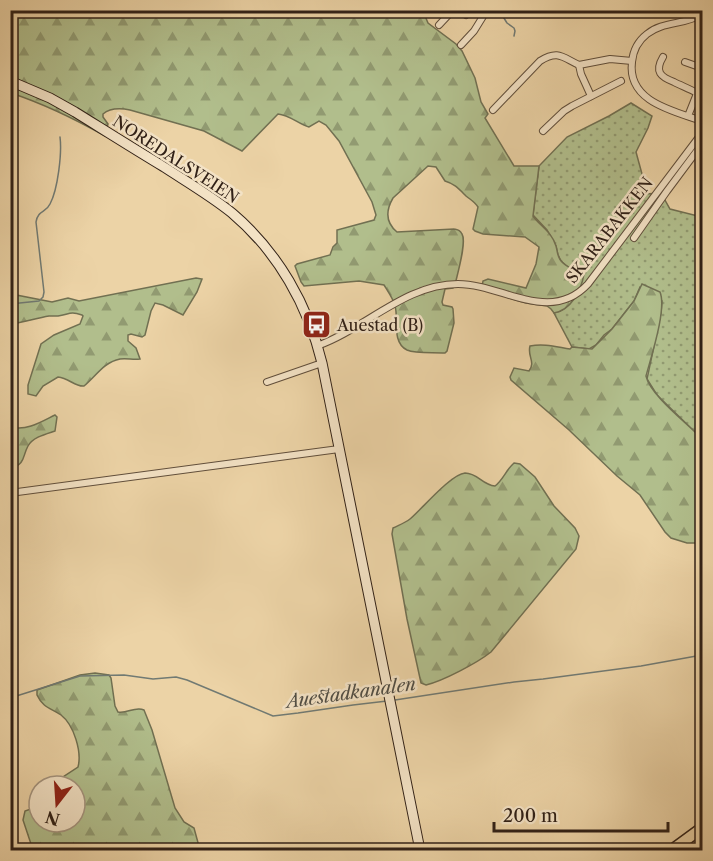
<svg xmlns="http://www.w3.org/2000/svg" width="713" height="861" font-family="'Libre Caslon Text',serif">
<style>
.green{fill:url(#green-dots);stroke:#717052;stroke-width:1.5}
.forest{fill:url(#forest-firs);stroke:#717052;stroke-width:1.5}
.lines{fill:none;stroke-linecap:round;stroke-linejoin:round}
.stream{stroke:#717a73;stroke-width:1.5}
.minor-casing{stroke:#604e3b;stroke-width:8}
.secondary-casing{stroke:#312117;stroke-width:11}
.primary-casing{stroke:#312117;stroke-width:13}
.minor{stroke:#f3e2c5;stroke-width:6}
.secondary{stroke:#f3e2c5;stroke-width:9}
.primary{stroke:#ecd3a6;stroke-width:10}
.labels{text-anchor:middle;dominant-baseline:central;stroke-width:5;stroke-linejoin:round;paint-order:stroke}
.street-label{font-size:16px;fill:#312117;stroke:#f3e2c5}
.poi-label{font-size:16px;fill:#312117;stroke:#f3e2c5;text-anchor:start}
.water-label{font-size:18px;font-style:italic;fill:#514e45;stroke:#f3e2c5}
</style>
<defs>
<pattern id="green-dots" width="8" height="8" patternUnits="userSpaceOnUse" patternTransform="scale(1.5)"><rect width="8" height="8" fill="#b1be8c"/><path d="M2 2h.1M6 6h.1" fill="none" stroke="#919a71" stroke-width="1.8" stroke-linecap="round"/></pattern>
<pattern id="forest-firs" width="22" height="20" patternUnits="userSpaceOnUse" patternTransform="scale(1.5)"><rect width="22" height="20" fill="#b1be8c"/><path d="M5 1l3.5 6h-7zM16 11l3.5 6h-7z" fill="#919a71"/></pattern>
</defs>
<rect width="100%" height="100%" fill="#ecd3a6"/>
<filter id="stains"><feTurbulence type="fractalNoise" baseFrequency=".00333" numOctaves="4"/><feColorMatrix values="0 0 0 0 .2 0 0 0 0 .09 0 0 0 0 .02 0 0 0 .5 -.17"/></filter>
<radialGradient id="worn" r=".72"><stop offset=".6" stop-color="#630" stop-opacity="0"/><stop offset="1" stop-color="#630" stop-opacity=".3"/></radialGradient>
<path class="green" d="M631,103L652,116L648,128L636,152L642,174L645,194L661,193L670,209L702,217V437L696,433L657,395L647,379L661,313L662,301L640,287L634,301L612,329L604,335L596,345L589,349L572,347L554,313C574,309 576,289 582,272L568,267L561,261L558,255L556,246L547,230L533,215L539,166L567,137L609,116Z"/>
<g class="forest">
<path d="M11,11H423L428,23L456,44L462,51L475,78L481,102L488,114L485,118L514,166H539L533,216C540,226 552,232 556,246C558,253 557,258 563,263C569,269 578,270 584,274C581,291 571,310 554,313L551,309L547,306L526,303L509,298L482,286L483,281L488,279L526,288L536,264L539,247L525,237L483,234L475,231L473,229L478,207C475,202 471,200 466,196C459,189 455,184 445,181L436,167L428,166L393,198C386,210 385,222 397,232L454,229C458,230 460,230 462,234C467,242 457,275 455,285L453,288L445,289L442,302L443,305L452,307L453,309L454,323L447,351L445,353C434,352 416,354 407,350C391,342 399,318 395,306C394,300 387,290 384,285L359,281L304,286L301,282L295,266L297,264L330,255L333,247L337,243V230L374,220L376,215L372,202L339,141L326,125L319,121L309,127C298,124 290,115 278,114L242,151L204,131L130,110C120,108 110,108 103,114V117L108,124L105,136C75,119 44,104 11,93Z"/>
<path d="M196,278L202,279L197,292L183,315L163,305L155,303L151,311L145,335L142,337L131,334L128,335V341L136,348L140,359C133,360 127,358 120,359C104,362 96,376 84,386C75,387 69,378 58,377L43,386L36,396L28,394V385L41,344L54,335L80,324L83,316L82,315C70,311 70,314 58,316C55,316 52,316 49,316C36,318 23,323 11,324V294L52,302L68,298L79,301Z"/>
<path d="M642,284L660,292C667,309 651,357 646,376C650,394 683,420 696,433L702,437V543H687L671,538L665,532L640,495L617,476L569,430L511,380L510,377L514,368L529,371C536,362 527,356 530,346C544,343 557,347 570,349L572,347L592,349L612,329L634,301Z"/>
<path d="M55,415L57,417L55,431C46,434 33,437 28,446C22,457 26,463 11,469V427C27,431 41,422 55,415Z"/>
<path d="M514,463L520,464L535,477L554,506L575,528L579,536L576,549L491,652C477,663 443,681 426,685L421,683L407,619L392,534L393,528C399,525 405,523 410,519C421,510 451,474 465,473C478,473 482,485 495,486C503,480 506,470 514,463Z"/>
<path d="M95,673L109,675L111,678L115,706L118,712C127,714 135,706 144,710L152,730L175,808L184,822L194,828L200,850H33L23,820L25,811L39,806V822H75V786H63V777L78,767C82,752 74,725 61,715C51,708 43,708 37,695V690L80,675Z"/>
</g>
<g class="lines">
<g class="stream">
<polyline points="499,10 507,23 514,28 515,31 514,36"/>
<path d="M10,304L39,301L43,297L44,292L36,222C38,210 46,213 50,204C58,189 62,153 60,137"/>
<polyline points="10,698 80,676 124,675 153,679 176,677 187,680 273,716 298,713 353,705 387,701"/>
<polyline points="395,700 514,682 543,679 641,666 702,655"/>
</g>
<defs>
<g id="minor">
<polyline points="459,10 466,15"/>
<path d="M702,14C686,25 663,21 647,34C638,41 633,51 632,62C627,102 674,111 702,121"/>
<polyline points="439,25 453,10"/>
<polyline points="461,45 474,31 487,10"/>
<path d="M663,57C654,72 661,77 674,82C682,86 690,89 697,93"/>
<polyline points="685,62 702,68"/>
<polyline points="591,96 581,74 579,65 610,59 632,61"/>
<path d="M493,110L540,61C558,50 562,57 579,65"/>
<polyline points="688,116 702,81"/>
<polyline points="543,131 564,111 572,106 621,81"/>
<polyline points="634,238 667,191 702,144"/>
<path d="M317,346C365,329 405,284 458,284C502,284 550,325 588,284L699,137L702,136"/>
<polyline points="267,382 322,363"/>
<polyline points="10,493 339,449"/>
</g>
<path id="secondary" d="M10,81L50,98L75,112C104,130 134,149 164,167C187,182 211,196 232,213C278,252 308,305 322,363L420,850"/>
<polyline id="primary" points="672,850 702,828"/>
</defs>
<use href="#minor" class="minor-casing"/>
<use href="#secondary" class="secondary-casing"/>
<use href="#primary" class="primary-casing"/>
<use href="#minor" class="minor"/>
<use href="#secondary" class="secondary"/>
<use href="#primary" class="primary"/>
</g>
<defs>
<symbol id="bus-square" viewBox="-11 -11 22 22"><rect x="-9" y="-9" width="18" height="18" rx="4" fill="#8f2418" stroke="#f3e2c5"/><path d="M-5-6H5V4H4V6H2V4H-2V6H-4V4H-5ZM-3.5-4V0h7V-4ZM-3.5 1.2v1.5H-2V1.2ZM2 1.2v1.5H3.5V1.2Z" fill="#fff"/></symbol>
</defs>
<g fill-rule="evenodd">
<use href="#bus-square" x="300" y="308" width="33" height="33"/>
</g>
<g class="labels">
<g class="street-label">
<text transform="translate(176 159) rotate(33)">NOREDALSVEIEN</text>
<text transform="translate(609 230) rotate(-52)">SKARABAKKEN</text>
</g>
<g class="poi-label">
<text x="337" y="325">Auestad (B)</text>
</g>
<g class="water-label">
<text transform="translate(351 693) rotate(-8)">Auestadkanalen</text>
</g>
</g>
<rect width="713" height="861" fill="none" stroke="#ecd3a6" stroke-width="36"/>
<rect x="12" y="12" width="689" height="837" fill="none" stroke="#312117" stroke-width="3"/>
<rect x="18" y="18" width="677" height="825" fill="none" stroke="#312117" stroke-width="1.5"/>
<g transform="translate(57 804) rotate(197)"><circle r="28" fill="#f3e2c5" stroke="#a5957f" stroke-width="1.5"/>
<path d="M0-4.5L10 22L0 15L-10 22Z" fill="#8f2418"/>
<text y="-9" font-size="16" font-weight="bold" text-anchor="middle" fill="#312117">N</text>
</g>
<path d="M494 822v9h174v-9" fill="none" stroke="#312117" stroke-width="3"/>
<text x="503" y="822" font-size="18" fill="#312117" stroke="#f3e2c5" stroke-width="4.5" paint-order="stroke">200 m</text>
<rect width="100%" height="100%" filter="url(#stains)"/>
<rect width="100%" height="100%" fill="url(#worn)"/>
</svg>
